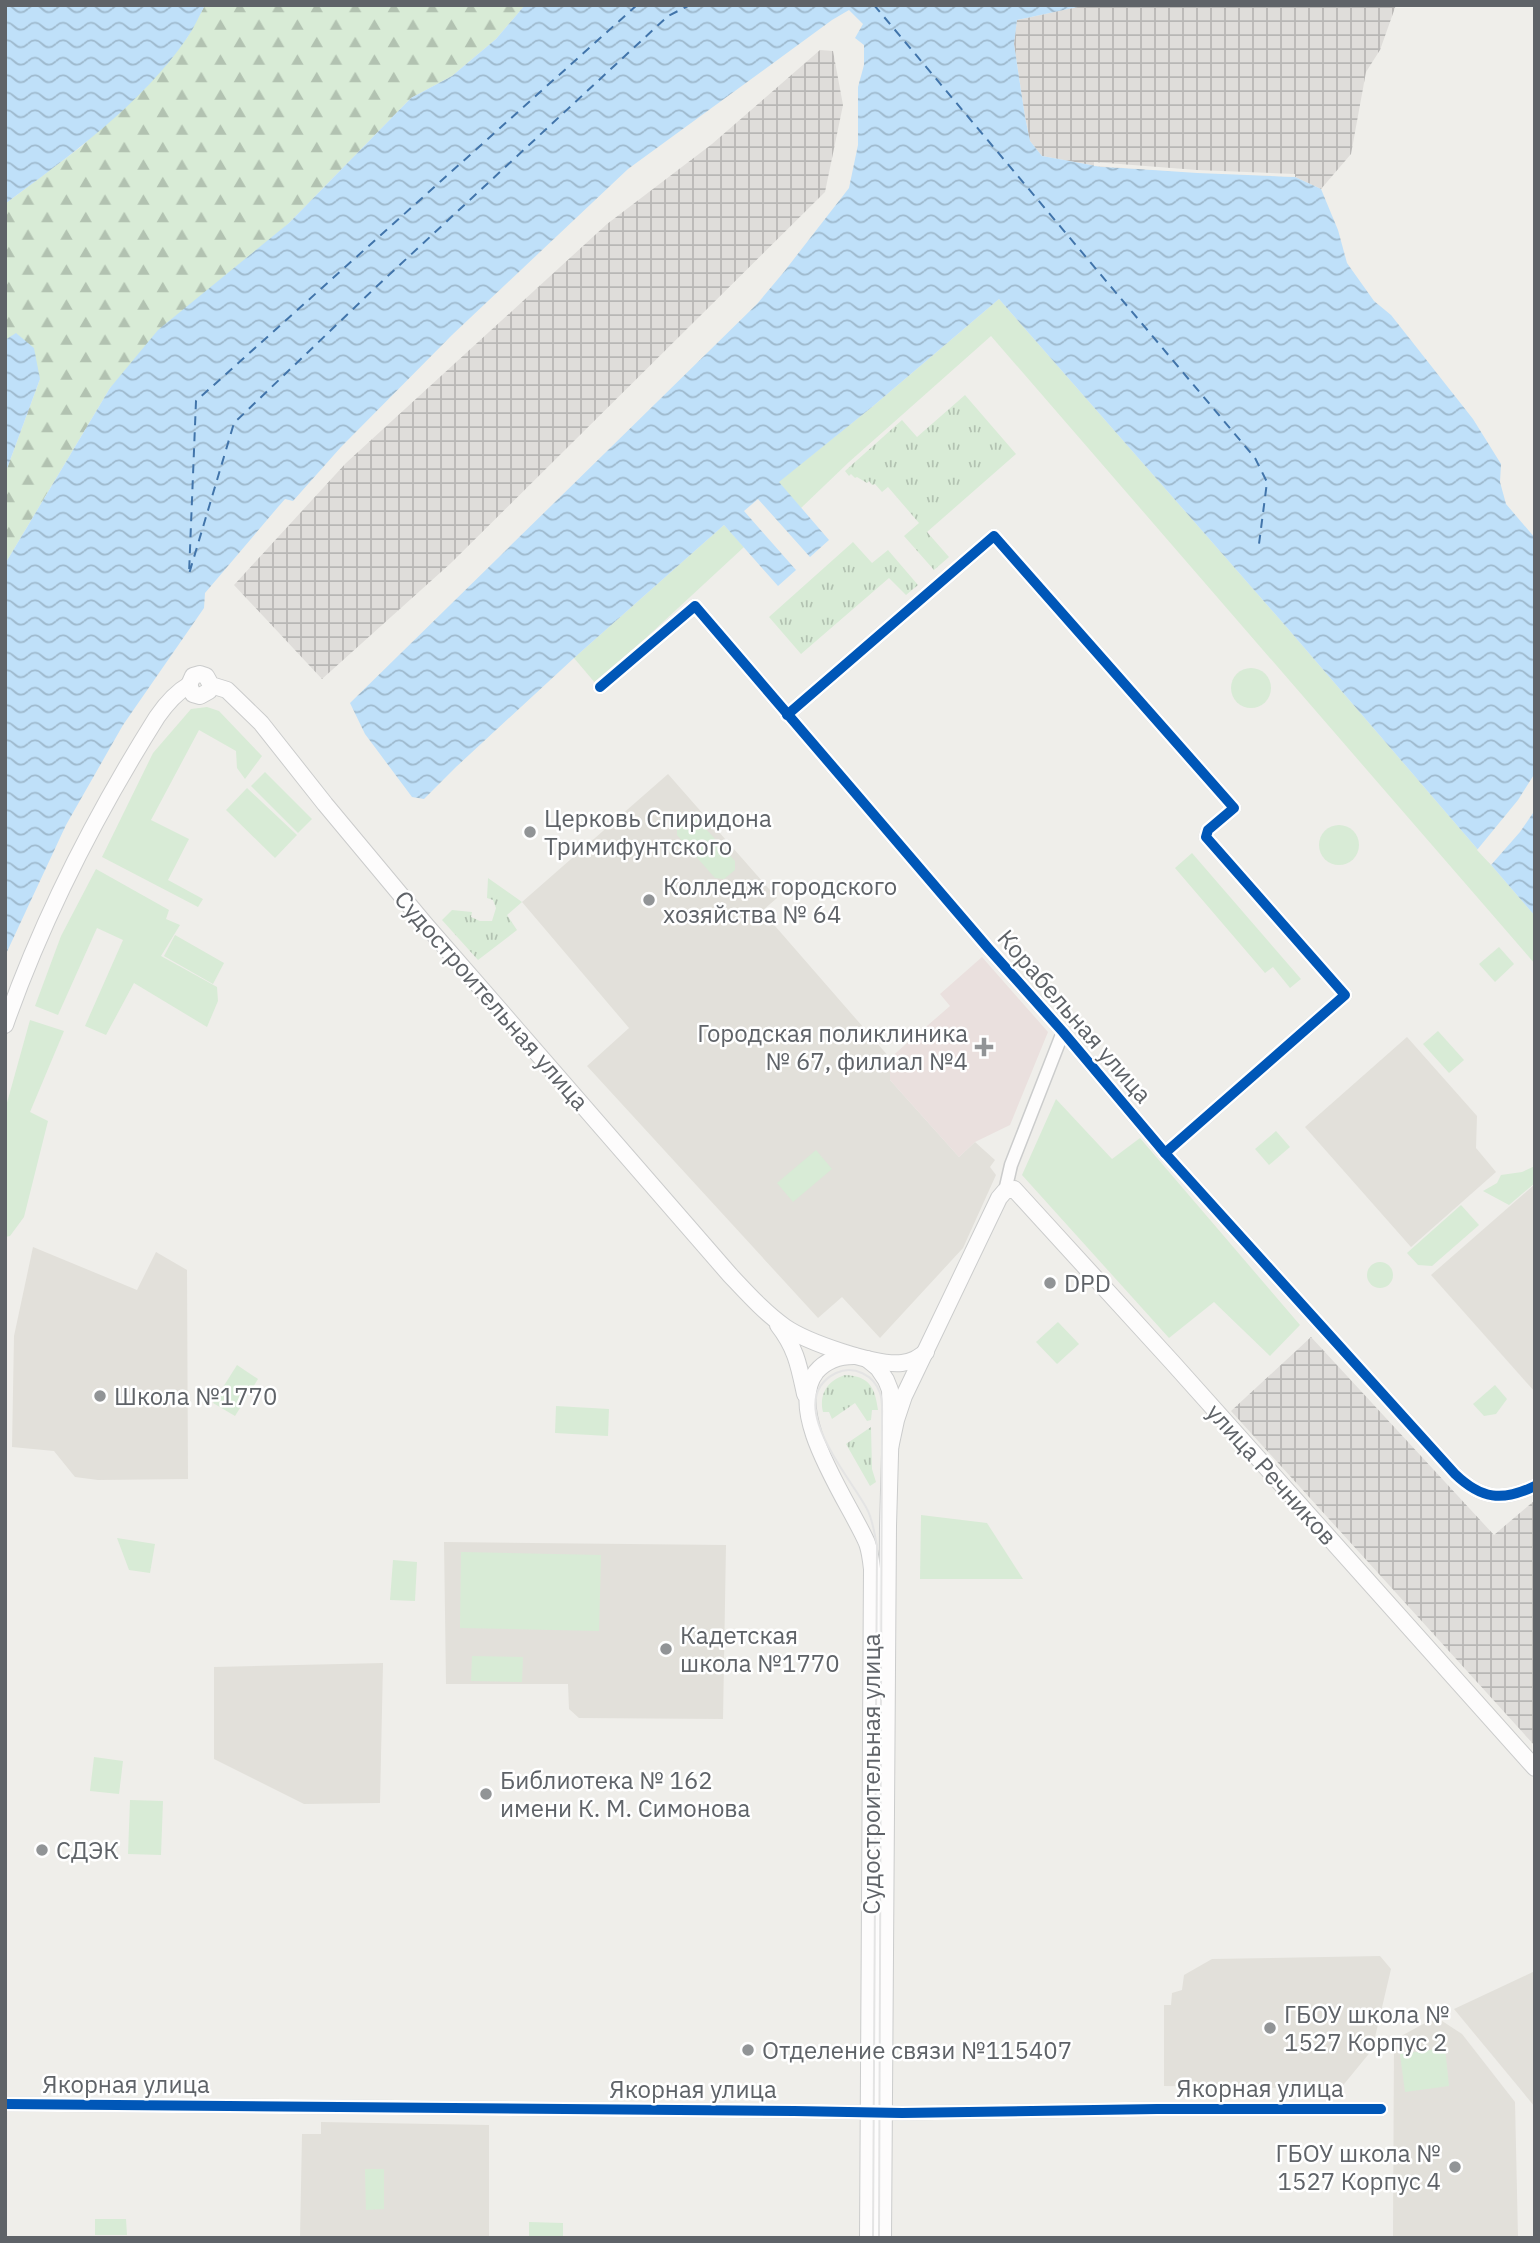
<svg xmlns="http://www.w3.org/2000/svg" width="1540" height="2243" font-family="'IBM Plex Sans',sans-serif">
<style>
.industrial{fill:url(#industrial-grid)}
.education{fill:#e2e0da}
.medical{fill:#eae0de}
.grass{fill:url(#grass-tufts)}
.forest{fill:url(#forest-firs)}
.park{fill:#d8ebd6}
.water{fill:url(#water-waves)}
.pier{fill:#efeeea}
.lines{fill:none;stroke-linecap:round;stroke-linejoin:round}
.ferry{stroke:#4174aa;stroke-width:2;stroke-dasharray:9 7;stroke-linecap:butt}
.minor-casing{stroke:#cbcccc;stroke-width:15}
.tertiary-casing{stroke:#cbcccc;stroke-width:18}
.minor{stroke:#fdfcfc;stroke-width:12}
.tertiary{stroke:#fdfcfc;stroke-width:16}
.tram{stroke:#e4e4e4;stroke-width:2}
.cycleway-casing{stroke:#fff;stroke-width:15}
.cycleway{stroke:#0057b8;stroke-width:10}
.poi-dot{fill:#919496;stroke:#fff;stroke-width:2.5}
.labels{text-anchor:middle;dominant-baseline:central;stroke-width:5;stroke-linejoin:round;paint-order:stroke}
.poi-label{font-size:24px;fill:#5f6368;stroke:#fff;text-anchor:start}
.street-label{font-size:24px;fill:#5f6368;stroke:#fff}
</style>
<defs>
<pattern id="industrial-grid" width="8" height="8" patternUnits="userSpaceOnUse" patternTransform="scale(1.75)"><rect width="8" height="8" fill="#dfddda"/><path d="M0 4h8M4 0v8" fill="none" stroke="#b8b7b5"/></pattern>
<pattern id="grass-tufts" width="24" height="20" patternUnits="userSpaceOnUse" patternTransform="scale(1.75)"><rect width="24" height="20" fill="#d8ebd6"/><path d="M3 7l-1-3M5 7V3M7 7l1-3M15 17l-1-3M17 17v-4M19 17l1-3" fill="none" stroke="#b2c2b1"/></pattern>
<pattern id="forest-firs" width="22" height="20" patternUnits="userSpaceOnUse" patternTransform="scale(1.75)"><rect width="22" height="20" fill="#d8ebd6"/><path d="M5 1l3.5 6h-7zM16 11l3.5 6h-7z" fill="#b2c2b1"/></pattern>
<pattern id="water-waves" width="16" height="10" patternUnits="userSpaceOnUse" patternTransform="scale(1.75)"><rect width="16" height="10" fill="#bfe0f9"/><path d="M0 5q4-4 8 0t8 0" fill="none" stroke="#9eb9cd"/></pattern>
</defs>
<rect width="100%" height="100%" fill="#efeeea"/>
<g class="industrial">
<polygon points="1087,5 1396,5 1380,50 1366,72 1351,154 1321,189 1295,177 1102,167 1042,156 1030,141 1025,117 1014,44 1017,20"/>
<polygon points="820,50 833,51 843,105 825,192 451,563 322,679 234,585 346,463 607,224 712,144"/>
<polygon points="1311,1337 1494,1535 1535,1500 1535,1746 1231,1411"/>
</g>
<g class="education">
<polygon points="668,774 777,898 762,911 890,1058 890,1080 959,1157 975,1142 995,1160 990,1167 996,1175 963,1248 880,1338 842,1297 818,1318 587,1066 629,1028 522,902"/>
<polygon points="1407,1037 1477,1116 1476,1148 1496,1172 1411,1247 1305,1127"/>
<polygon points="1535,1184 1535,1392 1431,1275"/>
<polygon points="33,1247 137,1290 156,1252 187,1270 188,1479 98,1480 75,1477 54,1451 12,1447 14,1336"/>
<polygon points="444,1542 726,1545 723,1719 579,1718 569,1709 568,1684 446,1684"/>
<polygon points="383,1663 380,1803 304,1804 214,1759 214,1667"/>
<polygon points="1380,1956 1391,1969 1372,2050 1340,2089 1164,2086 1164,2005 1171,2005 1172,1993 1182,1990 1184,1975 1212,1959"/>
<polygon points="1535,1971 1535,2107 1454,2009"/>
<polygon points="1436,2017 1462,2034 1515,2102 1518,2238 1393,2238 1394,2040"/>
<polygon points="321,2122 489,2125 489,2238 300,2238 302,2134 321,2134"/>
</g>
<polygon class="medical" points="982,957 1048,1032 1010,1125 975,1142 959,1157 890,1080 890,1058 950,1006 940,994"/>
<g class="grass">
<polygon points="965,395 1016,454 927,532 949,557 934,570 904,536 919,523 888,487 882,492 875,484 872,485 869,481 867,483 857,477 855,478 851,474 849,476 845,471 902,420 917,437"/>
<polygon points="853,542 872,563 888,550 918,585 906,595 889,578 801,654 769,617"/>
<polygon points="488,878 522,902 507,915 517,930 478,960 442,920 452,910 472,912 471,917 480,921 492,921 496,908 493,900 487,898"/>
<path d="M845,1375C870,1376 875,1388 878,1410H872L871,1420L867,1421L855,1403L832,1419L829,1412H823C819,1394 827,1381 845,1375Z"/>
<polygon points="871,1427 872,1469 876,1482 870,1486 846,1444"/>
</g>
<polygon class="forest" points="205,5 525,5 496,39 452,76 411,98 289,223 110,388 5,564 5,474 40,379 16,334 5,340 5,204 82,146 187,38"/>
<g class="park">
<polygon points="999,299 1283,623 1535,916 1535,964 991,336 849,462 801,508 778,482 872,407"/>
<polygon points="724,525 744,547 596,684 574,658"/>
<circle cx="1251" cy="688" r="20"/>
<polygon points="207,707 219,711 262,756 245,779 237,768 236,751 199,730 151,820 189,839 168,880 203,899 198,907 102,857 153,753 191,709"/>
<polygon points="265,772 312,819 298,833 251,786"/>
<polygon points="247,788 297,835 275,858 226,810"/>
<polygon points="690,815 696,818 735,861 735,870 724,879 715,878 677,835 677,826"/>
<circle cx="1339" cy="845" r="20"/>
<polygon points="1192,853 1301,979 1290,988 1273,967 1265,973 1175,868"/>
<polygon points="96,869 169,910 166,919 180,925 161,956 217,987 218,1001 207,1027 134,983 106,1035 85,1026 123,940 97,928 58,1015 35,1006 61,936"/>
<polygon points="175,935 224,963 213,984 164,956"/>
<polygon points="1499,947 1514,964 1495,982 1479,964"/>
<polygon points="30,1020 64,1031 30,1112 48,1121 24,1217 10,1236 5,1237 5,1110"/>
<polygon points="1438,1031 1464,1060 1449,1073 1423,1044"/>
<polygon points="1056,1099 1112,1159 1140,1138 1300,1325 1270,1356 1214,1302 1169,1338 1022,1175"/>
<polygon points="1276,1131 1290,1147 1269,1165 1255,1149"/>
<polygon points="816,1150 832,1169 793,1202 777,1183"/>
<polygon points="1535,1166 1535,1183 1509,1205 1483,1191 1497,1183 1501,1175 1522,1172"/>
<polygon points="1461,1205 1479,1225 1432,1266 1418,1265 1407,1253"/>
<circle cx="1380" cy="1275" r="13"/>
<polygon points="1058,1322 1079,1344 1057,1364 1036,1342"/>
<polygon points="237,1365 258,1379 235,1416 213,1403"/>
<polygon points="1495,1385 1507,1399 1496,1414 1484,1416 1473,1404"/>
<polygon points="556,1406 609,1409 608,1436 555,1433"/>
<polygon points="921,1515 987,1523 1023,1579 920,1579"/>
<polygon points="117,1538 155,1544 150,1573 129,1570"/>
<polygon points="461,1552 601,1555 599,1631 460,1628"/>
<polygon points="393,1560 417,1562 415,1601 390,1600"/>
<polygon points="472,1656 523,1657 522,1682 471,1681"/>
<polygon points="94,1757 123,1761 119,1794 90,1791"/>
<polygon points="130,1800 163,1801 161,1855 128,1854"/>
<polygon points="1445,2048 1449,2086 1405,2092 1400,2054"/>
<polygon points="365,2169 384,2169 384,2209 366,2210"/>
<polygon points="95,2219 126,2219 127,2235 95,2235"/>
<polygon points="529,2222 563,2223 563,2238 529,2238"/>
</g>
<g class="water">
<path d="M5,5H205C199,16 194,28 187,38C142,104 68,157 5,204Z"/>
<polygon points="525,5 1087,5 1017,20 1014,44 1025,117 1030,141 1042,156 1102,167 1295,177 1321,189 1338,230 1347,263 1374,301 1391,315 1473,419 1501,464 1500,482 1506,504 1535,538 1535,916 1283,623 999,299 872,407 779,482 829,540 810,557 758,499 744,511 796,570 778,586 724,525 574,658 456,767 424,799 412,797 365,734 350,703 757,304 783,273 849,188 858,145 858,87 864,65 864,45 855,38 863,24 849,10 832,20 628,169 452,335 341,447 293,501 285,499 278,507 205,593 204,608 123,725 66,825 5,956 5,564 110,388 158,330 289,223 411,98 452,76 496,39"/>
<polygon points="16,333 34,348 40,379 5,474 5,340"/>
</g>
<g class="pier">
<polygon points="1094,162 1197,170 1295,174 1295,177 1197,173 1094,166"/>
<polygon points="1535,773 1535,810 1520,832 1491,865 1477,850 1518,800"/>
</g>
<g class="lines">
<g class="ferry">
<polyline points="637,5 196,401 189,574 234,423 376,287 668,16 690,5"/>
<polyline points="874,5 1255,458 1267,482 1259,544"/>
</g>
<defs>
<g id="minor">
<path d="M600,687L695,606L988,948L1063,1032L1165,1153L1455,1474C1481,1499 1502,1502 1535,1486"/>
<polyline points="787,715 994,536 1234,808 1208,830 1206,837 1345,995 1165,1153"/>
<polyline points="1005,1191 1011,1165 1063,1032"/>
<polyline points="5,2104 794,2111 902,2113 1157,2109 1381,2109"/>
</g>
<g id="tertiary">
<path d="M189,685L193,676L200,674L206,676L211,685L227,690L261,723L325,804L425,924L730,1275C747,1293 765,1313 785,1327C807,1342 875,1366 902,1363C912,1362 918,1358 926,1352"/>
<polyline points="189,685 193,694 200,696 209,691 211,685"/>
<path d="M5,1025C43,917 96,814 157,717C166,704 175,693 189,685"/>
<path d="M778,1325C796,1348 799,1366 805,1394"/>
<path d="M854,1356C839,1356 826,1360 816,1372C784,1413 850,1503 867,1543C870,1551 871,1560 872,1569L868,2238"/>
<polyline points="867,1359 878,1368 886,1380 890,1390 891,1419 888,1526 883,2238"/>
<polyline points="890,1448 896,1420 904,1396 999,1198 1005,1191 1014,1189 1172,1362 1535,1768"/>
</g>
</defs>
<use href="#minor" class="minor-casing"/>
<use href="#tertiary" class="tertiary-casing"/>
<use href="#minor" class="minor"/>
<use href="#tertiary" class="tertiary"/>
<path class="tram" d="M873,2238L877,1545C874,1533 873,1520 867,1509C851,1478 781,1400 836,1373C854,1365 874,1375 880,1393C883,1401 882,1411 882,1420L879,2238"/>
<defs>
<g id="cycleway">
<path d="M600,687L695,606L988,948L1063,1032L1165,1153L1455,1474C1481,1499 1502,1502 1535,1486"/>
<polyline points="787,715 994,536 1234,808 1208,830 1206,837 1345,995 1165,1153"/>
<polyline points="5,2104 794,2111 902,2113 1157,2109 1381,2109"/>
</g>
</defs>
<use href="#cycleway" class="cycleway-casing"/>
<use href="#cycleway" class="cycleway"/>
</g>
<g class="poi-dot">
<circle cx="530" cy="832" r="7"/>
<circle cx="649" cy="900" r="7"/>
<path d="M980.5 1036.5h7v7h7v7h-7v7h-7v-7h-7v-7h7z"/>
<circle cx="1050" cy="1283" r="7"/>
<circle cx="100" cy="1396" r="7"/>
<circle cx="666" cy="1649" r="7"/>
<circle cx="486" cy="1794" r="7"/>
<circle cx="42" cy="1850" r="7"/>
<circle cx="1270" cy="2028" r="7"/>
<circle cx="748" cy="2050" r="7"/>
<circle cx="1455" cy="2167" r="7"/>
</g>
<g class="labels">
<g class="poi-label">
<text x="544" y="818">Церковь Спиридона<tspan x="544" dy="28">Тримифунтского</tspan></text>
<text x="663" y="886">Колледж городского<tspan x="663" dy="28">хозяйства № 64</tspan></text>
<text x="968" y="1033" text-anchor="end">Городская поликлиника<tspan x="968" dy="28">№ 67, филиал №4</tspan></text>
<text x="1064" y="1283">DPD</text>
<text x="114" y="1396">Школа №1770</text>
<text x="680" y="1635">Кадетская<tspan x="680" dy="28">школа №1770</tspan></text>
<text x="500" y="1780">Библиотека № 162<tspan x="500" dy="28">имени К. М. Симонова</tspan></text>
<text x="56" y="1850">СДЭК</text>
<text x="1284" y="2014">ГБОУ школа №<tspan x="1284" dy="28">1527 Корпус 2</tspan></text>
<text x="762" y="2050">Отделение связи №115407</text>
<text x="1441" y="2153" text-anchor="end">ГБОУ школа №<tspan x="1441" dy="28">1527 Корпус 4</tspan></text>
</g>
<g class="street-label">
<text transform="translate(492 1000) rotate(49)">Судостроительная улица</text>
<text transform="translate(1075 1016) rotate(49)">Корабельная улица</text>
<text transform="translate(1272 1474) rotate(48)">улица Речников</text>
<text transform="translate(871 1774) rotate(-90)">Судостроительная улица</text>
<text x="126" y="2084">Якорная улица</text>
<text x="1260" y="2088">Якорная улица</text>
<text x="693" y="2089">Якорная улица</text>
</g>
</g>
<rect width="1540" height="2243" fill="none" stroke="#5f6368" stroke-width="14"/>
</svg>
